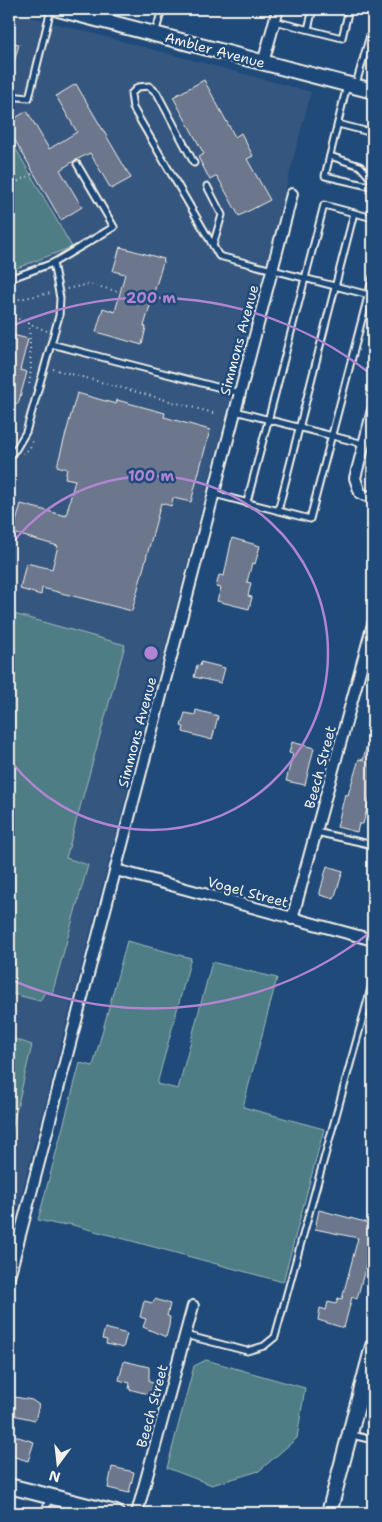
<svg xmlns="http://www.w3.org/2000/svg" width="382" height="1522" font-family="'Shantell Sans',sans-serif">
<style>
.built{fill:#36577f}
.green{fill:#4f7d86;stroke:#a2b7b7}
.building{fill:#6c768c;stroke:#f4f1e8}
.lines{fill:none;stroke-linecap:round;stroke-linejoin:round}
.lane-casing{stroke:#f4f1e8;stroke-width:9}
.street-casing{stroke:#f4f1e8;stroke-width:14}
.secondary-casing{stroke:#f4f1e8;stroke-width:18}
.path{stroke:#f4f1e8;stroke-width:2;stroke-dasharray:1 4;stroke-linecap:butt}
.lane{stroke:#1f4a7a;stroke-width:5}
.street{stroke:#1f4a7a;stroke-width:10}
.secondary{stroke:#1f4a7a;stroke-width:14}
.ring{fill:none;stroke:#b185d1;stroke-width:2.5}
.labels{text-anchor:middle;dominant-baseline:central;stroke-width:5;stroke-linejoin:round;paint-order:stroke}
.street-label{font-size:14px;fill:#f4f1e8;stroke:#1f4a7a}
.centre{fill:#b185d1;stroke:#1f4a7a;stroke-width:2.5}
.ring-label{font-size:15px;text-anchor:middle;font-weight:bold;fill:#b185d1;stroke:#1f4a7a;stroke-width:5;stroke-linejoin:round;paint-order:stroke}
</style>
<rect width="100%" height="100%" fill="#1f4a7a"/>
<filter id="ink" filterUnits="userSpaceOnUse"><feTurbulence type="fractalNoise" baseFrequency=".02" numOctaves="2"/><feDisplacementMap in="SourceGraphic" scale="10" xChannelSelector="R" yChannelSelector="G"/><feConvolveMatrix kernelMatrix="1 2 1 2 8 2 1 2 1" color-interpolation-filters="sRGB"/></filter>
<g filter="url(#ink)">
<polygon class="built" points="9,11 311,92 9,1241"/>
<g class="green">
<polygon points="9,137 72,247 9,271"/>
<polygon points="14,614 125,645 66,858 88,865 52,994 45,992 40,1001 9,993 9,619"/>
<polygon points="127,941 191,958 157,1084 178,1089 212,962 277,978 243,1107 324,1129 283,1282 69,1224 60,1225 38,1220 80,1063 93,1066"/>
<polygon points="9,1037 32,1045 9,1142"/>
<polygon points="206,1360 305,1388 297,1438 259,1471 212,1485 167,1468 194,1366"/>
</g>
<g class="building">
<polygon points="9,42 19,44 12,70 9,69"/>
<polygon points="204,80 235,137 241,133 253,156 247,159 270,200 239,216 217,176 210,180 198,157 204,154 173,97"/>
<polygon points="76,84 131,178 111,189 90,153 74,161 60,170 82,207 61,220 9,130 9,122 27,111 49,149 77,132 56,96"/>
<polygon points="120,247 164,259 144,326 146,327 142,345 96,332 103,308 115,312 125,274 113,271"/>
<polygon points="9,334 28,339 20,370 27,372 18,404 9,402"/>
<polygon points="77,393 116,404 117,400 165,413 164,417 210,430 191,502 173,498 171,506 161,503 132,611 42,588 41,595 20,589 26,563 52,569 58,546 13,533 21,504 66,516 75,480 65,478 67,469 57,466"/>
<polygon points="232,538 260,546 255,564 252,563 247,582 251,583 248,596 252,597 249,609 217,601 221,588 216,587 219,575 224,576"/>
<polygon points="201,662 225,668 221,683 194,677 197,665 200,666"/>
<polygon points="196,710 218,716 212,740 183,732 184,727 181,726 185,713 195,715"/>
<polygon points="370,733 373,733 373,786 363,824 359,824 357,832 337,827 345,794 348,795 359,759 363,760"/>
<polygon points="292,742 314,748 305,785 286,781 293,754 289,753"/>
<polygon points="327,866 343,871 334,899 320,895 320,892"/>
<polygon points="319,1210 373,1224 373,1238 357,1299 352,1297 344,1328 318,1320 320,1308 326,1310 328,1302 336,1304 338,1298 342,1299 358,1238 315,1229"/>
<polygon points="155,1299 170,1304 167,1316 170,1317 169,1326 166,1337 143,1327 146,1319 140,1317 144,1301 153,1303"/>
<polygon points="105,1328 127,1334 123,1348 106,1344 107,1340 102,1339"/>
<polygon points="124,1361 149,1367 149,1382 158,1384 155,1396 129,1389 130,1383 119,1380"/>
<polygon points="9,1396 32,1400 39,1405 35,1420 9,1414"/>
<polygon points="9,1434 34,1442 28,1461 9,1455"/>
<polygon points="112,1467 134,1472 129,1493 108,1488"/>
</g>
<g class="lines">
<defs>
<g id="lane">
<polyline points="274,21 342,38 349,9"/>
<polyline points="308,29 313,9"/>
<polyline points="155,34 162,9"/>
<polyline points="356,84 373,25"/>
<polyline points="347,85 325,176 373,187"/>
<polyline points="9,96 29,98 51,9"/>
<polyline points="338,124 373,133"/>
<polyline points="330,156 360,166 373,181"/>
<polyline points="194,163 157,93 149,86 138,87 131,94 133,108 219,256 373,296"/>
<polyline points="207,186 222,215 213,245"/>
<polyline points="9,279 53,263 114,227 77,164"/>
<polyline points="51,344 240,393"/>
<polyline points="235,411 364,444"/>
<polyline points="9,456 16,449 26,432 59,316 60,298 53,263"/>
<polyline points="214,494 310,519 373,277"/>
<polyline points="247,502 324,205 373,218"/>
<polyline points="278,511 354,213"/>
<polyline points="316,832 373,845"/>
<polyline points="185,1335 247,1351 264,1346 275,1337 373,981"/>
<polyline points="352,1435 373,1440"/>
<polyline points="45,1513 49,1497"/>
<polyline points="373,1513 373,1512"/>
</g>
<g id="street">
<polyline points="263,63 278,9"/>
<polyline points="373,410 355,478 360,493 373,499"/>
<polyline points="116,870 373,940"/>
<polyline points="292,919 373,624"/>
<polyline points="9,1277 292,194"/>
<polyline points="137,1513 193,1306"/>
</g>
<g id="secondary">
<polyline points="58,9 373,91"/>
<polyline points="9,1486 116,1513"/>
<polyline points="329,1513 373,1346"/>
</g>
</defs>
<use href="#lane" class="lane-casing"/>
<use href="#street" class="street-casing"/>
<use href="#secondary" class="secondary-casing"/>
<g class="path">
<polyline points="9,186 34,173"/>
<polyline points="67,289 89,284 120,292"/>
<polyline points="9,301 51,293"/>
<polyline points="9,315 47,331"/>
<polyline points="29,323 31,368 29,387"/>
<polyline points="53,369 217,414"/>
<polyline points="23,454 30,448 33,438"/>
</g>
<use href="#lane" class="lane"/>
<use href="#street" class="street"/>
<use href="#secondary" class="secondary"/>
</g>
</g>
<g class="ring">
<path d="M10 546A177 177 0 1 1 10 760"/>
<path d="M372 931A355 355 0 0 1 9 979M9 327A355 355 0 0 1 372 375"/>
</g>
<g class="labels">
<g class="street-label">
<text transform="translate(215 50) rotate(15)">Ambler Avenue</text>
<text transform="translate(239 340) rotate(-75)">Simmons Avenue</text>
<text transform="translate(137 732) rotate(-75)">Simmons Avenue</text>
<text transform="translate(320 767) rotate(-75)">Beech Street</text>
<text transform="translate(248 892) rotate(15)">Vogel Street</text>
<text transform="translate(152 1406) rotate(-75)">Beech Street</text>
</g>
</g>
<circle cx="151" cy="653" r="8" class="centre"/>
<g class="ring-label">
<text x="151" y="303">200 m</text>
<text x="151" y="481">100 m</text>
</g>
<rect width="382" height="1522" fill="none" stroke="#1f4a7a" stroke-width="30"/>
<rect x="15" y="15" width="352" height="1492" fill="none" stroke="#f4f1e8" stroke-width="2" filter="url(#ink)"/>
<g transform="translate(58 1464) rotate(195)" stroke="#1f4a7a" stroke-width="4" paint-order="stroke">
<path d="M0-4L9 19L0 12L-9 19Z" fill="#f4f1e8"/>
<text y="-8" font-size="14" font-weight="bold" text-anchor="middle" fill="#f4f1e8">N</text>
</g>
</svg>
